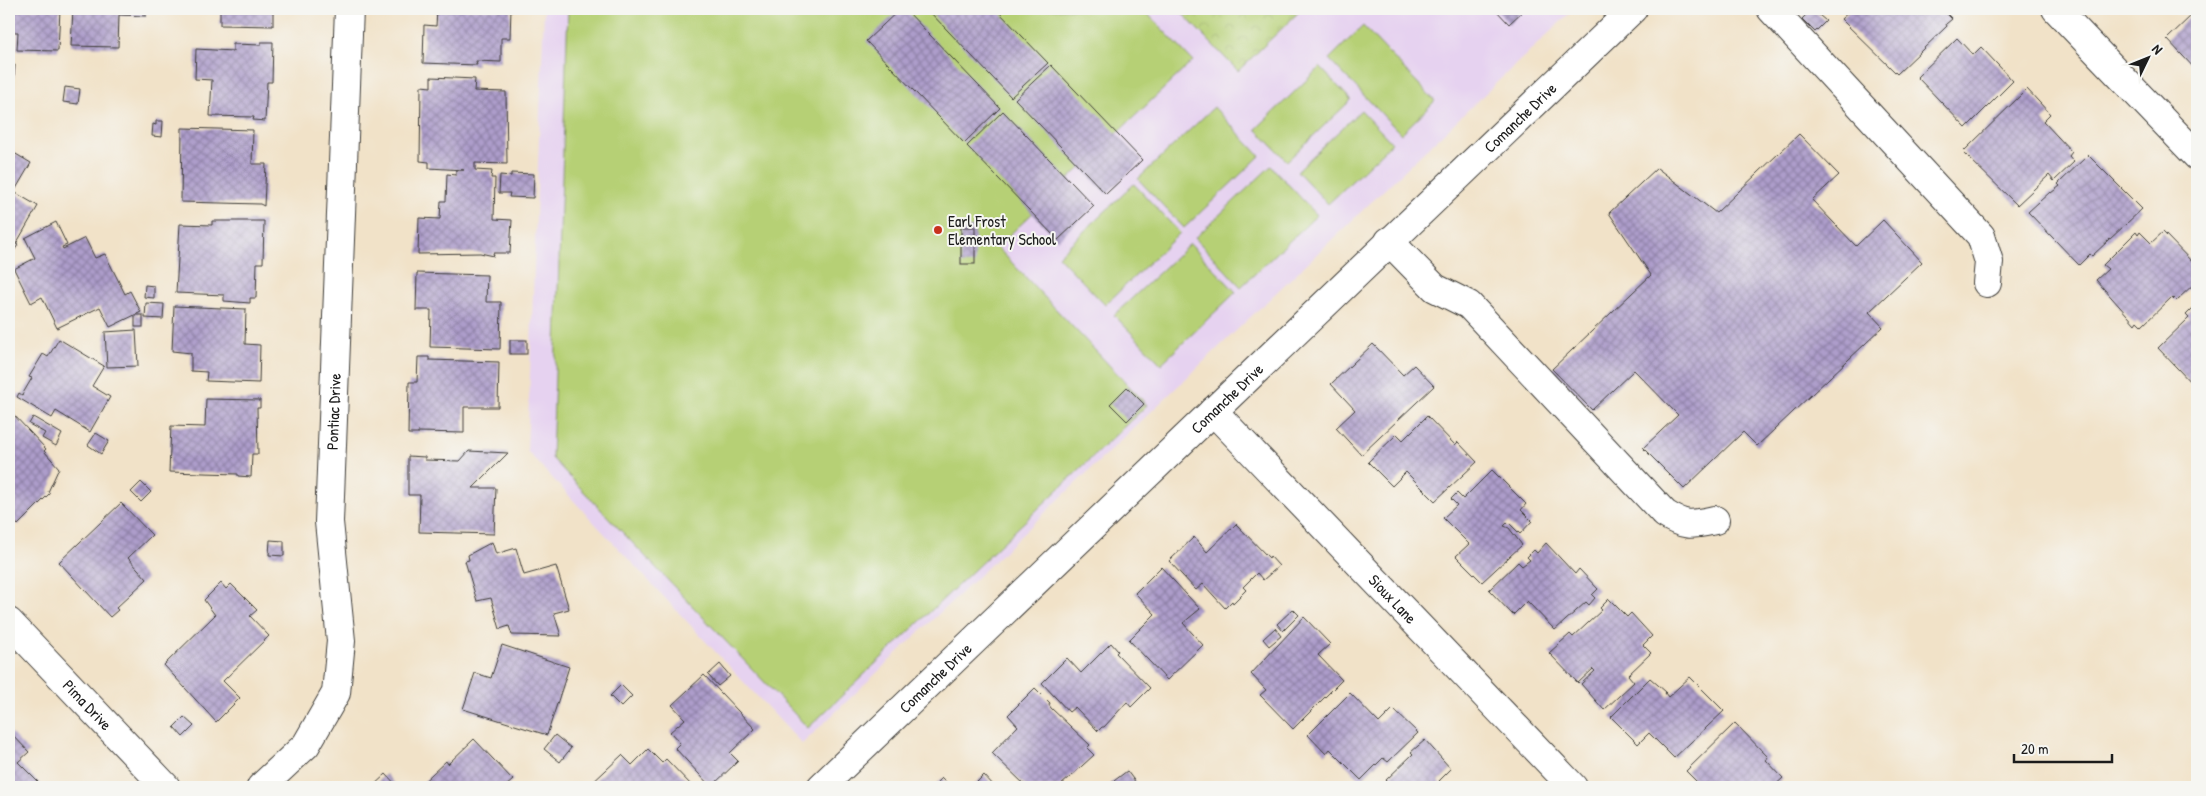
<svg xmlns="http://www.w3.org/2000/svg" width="2206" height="796" font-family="'Patrick Hand',sans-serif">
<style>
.built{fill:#e6d2f0}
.grass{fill:#b6d075;stroke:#697648}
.park{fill:url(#park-crowns);stroke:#697648}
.building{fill:url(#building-cross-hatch)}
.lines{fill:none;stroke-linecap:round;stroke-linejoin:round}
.minor-casing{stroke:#3c3a36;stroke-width:30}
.minor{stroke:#fff;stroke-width:28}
.poi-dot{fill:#c8321e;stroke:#f6f6f2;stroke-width:2}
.labels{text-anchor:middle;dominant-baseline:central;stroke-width:4;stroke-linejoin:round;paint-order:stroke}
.street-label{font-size:16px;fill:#1c1c1c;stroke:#f6f6f2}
.poi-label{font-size:16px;fill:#1c1c1c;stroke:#f6f6f2;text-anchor:start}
</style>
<defs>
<pattern id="park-crowns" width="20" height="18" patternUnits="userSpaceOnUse" patternTransform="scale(1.25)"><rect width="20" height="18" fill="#b6d075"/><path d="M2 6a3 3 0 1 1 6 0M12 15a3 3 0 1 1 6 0" fill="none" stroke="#9cb265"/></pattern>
<pattern id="building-cross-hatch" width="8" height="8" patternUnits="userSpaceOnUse" patternTransform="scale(1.25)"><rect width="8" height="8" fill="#ad9dcb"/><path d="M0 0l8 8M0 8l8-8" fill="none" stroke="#8c7fa4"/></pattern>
</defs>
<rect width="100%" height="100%" fill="#f6f6f2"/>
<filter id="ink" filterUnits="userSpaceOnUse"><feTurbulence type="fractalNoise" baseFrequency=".02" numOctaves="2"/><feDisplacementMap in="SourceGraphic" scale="10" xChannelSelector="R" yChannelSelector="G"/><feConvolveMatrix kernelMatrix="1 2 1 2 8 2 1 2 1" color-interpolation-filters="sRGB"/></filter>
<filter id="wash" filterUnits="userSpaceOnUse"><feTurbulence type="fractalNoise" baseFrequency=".0096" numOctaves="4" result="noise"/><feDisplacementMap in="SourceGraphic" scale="20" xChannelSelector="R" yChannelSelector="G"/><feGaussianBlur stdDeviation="1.12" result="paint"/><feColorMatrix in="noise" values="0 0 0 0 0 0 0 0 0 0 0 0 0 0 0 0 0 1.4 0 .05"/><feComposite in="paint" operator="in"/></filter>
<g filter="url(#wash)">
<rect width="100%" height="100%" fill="#f1e2c8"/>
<polygon class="built" points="544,9 1574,9 802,744 527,451"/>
<g class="grass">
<polygon points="568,9 1143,9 1193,61 997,247 1147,405 808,728 552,458"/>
<polygon points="1363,26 1435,101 1401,134 1329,59"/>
<polygon points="1320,67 1351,100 1287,161 1256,129"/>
<polygon points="1214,107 1260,156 1184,228 1138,179"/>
<polygon points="1361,110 1392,143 1328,204 1297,171"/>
<polygon points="1271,166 1317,215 1241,287 1195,238"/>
<polygon points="1134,184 1180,233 1105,305 1058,256"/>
<polygon points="1190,244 1236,292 1161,364 1114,315"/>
</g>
<polygon class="park" points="1178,9 1302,9 1238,71"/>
<g id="blocks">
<g class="building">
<polygon points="9,9 60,9 58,51 17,50 18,32 9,32"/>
<polygon points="73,9 146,9 146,16 119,15 118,47 71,46"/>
<polygon points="220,9 273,9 273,26 220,25"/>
<polygon points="437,9 511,9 510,38 501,38 501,62 476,61 477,65 423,63 424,25 436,26"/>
<polygon points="900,9 905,9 1000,108 964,143 866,41"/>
<polygon points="927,9 996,9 1048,63 1011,97"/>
<polygon points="1495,9 1525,9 1509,24"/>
<polygon points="1812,9 1826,21 1815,32 1802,19"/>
<polygon points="1852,9 1942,9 1952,19 1946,24 1947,26 1897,74 1841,19"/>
<polygon points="2190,9 2197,9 2197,71 2167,39 2194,13"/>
<polygon points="1957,38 1973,55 1981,47 2013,81 1966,128 1917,77"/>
<polygon points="261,42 273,42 272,82 267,82 265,121 253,120 254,117 210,116 212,80 195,79 196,49 233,51 233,44 261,45"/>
<polygon points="9,65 15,65 14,77 9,77"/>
<polygon points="1051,65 1142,160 1106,194 1015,99"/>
<polygon points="431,77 475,79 474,91 506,92 507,164 475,163 475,170 492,171 491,178 495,178 494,219 512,220 510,253 493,253 494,256 480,253 418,254 419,218 440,219 441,201 446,201 447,174 456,175 456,170 464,170 429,168 429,162 420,161 421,86 431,87"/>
<polygon points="65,87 80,89 78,104 63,102"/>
<polygon points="2027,89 2050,114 2043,121 2072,152 2069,156 2074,162 2054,181 2049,175 2017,205 1963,152"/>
<polygon points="1003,111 1094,206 1058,240 967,146"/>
<polygon points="156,121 163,121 162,137 152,136 153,124 156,125"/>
<polygon points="182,128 253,130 252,164 266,164 264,206 260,204 181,202"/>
<polygon points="1799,134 1839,175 1812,200 1856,246 1883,220 1922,262 1869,312 1883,327 1757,446 1743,432 1684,489 1643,448 1678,415 1634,370 1592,410 1552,369 1651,275 1609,213 1657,168 1716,213"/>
<polygon points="9,150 31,163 14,192 38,206 16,244 18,245 12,254 9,253"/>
<polygon points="2088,155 2142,209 2092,256 2090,254 2079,265 2028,212 2050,192 2051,193 2060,186 2058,184"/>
<polygon points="511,173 534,174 533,198 509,197 510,193 499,193 500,175 511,176"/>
<polygon points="212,221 264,221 263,263 257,263 256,298 250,298 250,303 224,301 224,295 176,293 180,224 212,225"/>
<polygon points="56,222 67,245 62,247 63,249 85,238 95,258 105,254 125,294 130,291 141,312 110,327 100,307 57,328 42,297 31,303 14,269 35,258 25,238"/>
<rect x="961" y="227" width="14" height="37"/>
<polygon points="2136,232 2138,235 2140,232 2151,243 2163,232 2197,267 2197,281 2176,301 2172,297 2142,326 2137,321 2135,324 2096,280 2108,269 2103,265"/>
<polygon points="417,273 487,275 486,302 501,302 500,349 430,347 431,310 416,310"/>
<polygon points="145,285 154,286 154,298 144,297"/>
<polygon points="146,303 164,304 163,319 145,318"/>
<polygon points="2197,304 2197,385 2195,387 2158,348 2189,318 2186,315"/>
<polygon points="174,306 246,309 245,344 260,345 259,383 206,381 207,372 191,371 191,353 172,351"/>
<rect x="135" y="315" width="8" height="12"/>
<polygon points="136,330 138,366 107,367 105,332"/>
<polygon points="59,339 104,366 92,386 110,397 90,432 56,411 52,418 17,397 19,393 22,395 32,378 29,377 43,354 48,357"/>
<rect x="510" y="340" width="17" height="14"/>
<polygon points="1373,344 1403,375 1414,365 1434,386 1361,455 1336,428 1355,410 1331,384"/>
<polygon points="418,357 429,357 429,360 499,362 498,407 464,407 464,433 418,432 418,434 408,434 409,382 417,382"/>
<polygon points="1127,387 1144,404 1127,421 1110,404"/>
<polygon points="206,399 260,400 260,408 257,408 258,454 252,454 251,477 238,476 238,474 169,472 171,426 205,427"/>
<polygon points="12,413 46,449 44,451 59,468 48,492 50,493 18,525 9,515 9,416"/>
<polygon points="1427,416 1455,445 1458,442 1477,462 1435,501 1406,472 1392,486 1368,462 1397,434 1403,440"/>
<polygon points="33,417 62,434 56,446 42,438 45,433 29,424"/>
<polygon points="96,433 109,441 101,454 88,445"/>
<polygon points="469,451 508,453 473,488 496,488 494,534 419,532 420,495 408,495 408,456 425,457 425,460 460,461"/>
<polygon points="1492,470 1526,504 1521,510 1532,521 1520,534 1508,522 1504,526 1509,528 1522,545 1482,582 1456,556 1469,544 1443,518 1457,505 1451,499 1457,493 1463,499"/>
<polygon points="141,482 151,492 141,502 131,492"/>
<polygon points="121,503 152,535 128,558 147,579 116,608 118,610 110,617 59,562"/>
<polygon points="1236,524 1269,558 1270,556 1279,566 1263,580 1257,573 1243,587 1246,590 1233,603 1232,601 1225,608 1203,584 1196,590 1169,561 1194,537 1207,552"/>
<polygon points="270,540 284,541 284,556 269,555"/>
<polygon points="492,542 496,554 516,548 524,575 556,566 569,609 554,613 561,636 512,635 509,626 500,629 491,598 477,601 465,561 469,560 468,555"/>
<polygon points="1546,543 1575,574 1579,569 1598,589 1592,595 1595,598 1589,605 1586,602 1555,630 1527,601 1513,615 1489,590 1518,562 1522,566 1530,560 1527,557 1534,550 1537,553"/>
<polygon points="1161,567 1200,609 1183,623 1203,645 1167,680 1129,640 1155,614 1135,593"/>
<polygon points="221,583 226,589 231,584 257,610 250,616 269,636 223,681 240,698 216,722 164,665 215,615 204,600"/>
<polygon points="1609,599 1627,617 1631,613 1652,636 1643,645 1651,653 1628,675 1634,682 1604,710 1581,684 1595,671 1593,669 1578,683 1549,653 1570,634 1573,637 1602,610 1600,608"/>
<polygon points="1293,609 1299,615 1283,631 1277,624"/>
<polygon points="1304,617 1330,644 1318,655 1342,680 1293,729 1260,695 1266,690 1251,674"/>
<polygon points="1275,628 1281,636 1269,646 1263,639"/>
<polygon points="1111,643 1118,651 1116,653 1150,688 1131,707 1127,702 1104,727 1102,727 1098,731 1075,707 1069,712 1042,683 1067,658 1081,673"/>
<polygon points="502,645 569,667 547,735 463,709 475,673 491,678"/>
<polygon points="720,664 730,676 718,686 708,675"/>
<polygon points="704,675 755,729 730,753 738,761 711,787 675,748 680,743 670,732 685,719 672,705"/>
<polygon points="1690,677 1724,711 1674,758 1649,733 1638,744 1611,717 1650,678 1666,692 1665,693 1668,697"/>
<polygon points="621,685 632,696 621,707 610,696"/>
<polygon points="1035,688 1050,703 1049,705 1051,708 1090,745 1087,748 1094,755 1059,787 1027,787 992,753 1018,726 1008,715"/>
<polygon points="1350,693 1379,723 1393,709 1418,733 1388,762 1383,758 1361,780 1330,749 1326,754 1308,735"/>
<polygon points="184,717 194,726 183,737 174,727"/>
<polygon points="1735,723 1768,757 1766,760 1783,778 1773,787 1702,787 1686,771"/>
<polygon points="9,731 29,752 18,762 43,787 9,787"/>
<polygon points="555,735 571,748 560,762 544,749"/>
<polygon points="474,739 513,780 505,787 418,787 446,761 448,764"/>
<polygon points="1425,740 1451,769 1439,781 1445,787 1392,787 1385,781 1413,754 1411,752"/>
<polygon points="648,749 662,763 666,759 693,787 589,786 622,755 632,765"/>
<polygon points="1127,771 1139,787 1106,787"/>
<polygon points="386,774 398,787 372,787"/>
<polygon points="984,775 995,787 972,787"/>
<polygon points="942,778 951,787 933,787"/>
</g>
</g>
</g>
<g filter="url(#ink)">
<use href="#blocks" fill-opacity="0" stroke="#3c3a36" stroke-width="1"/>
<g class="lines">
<defs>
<g id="minor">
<polyline points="1771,9 1981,236 1989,262 1987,283"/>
<polyline points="2056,9 2197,156"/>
<path d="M1389,241L1435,288L1469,305L1665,514C1686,527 1691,525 1715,520"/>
<path id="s1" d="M1213,411L1573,787"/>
<path id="s2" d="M9,622L166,787"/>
<path id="s3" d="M261,787L306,745L336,693L341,641L329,522L349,9"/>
<path id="s4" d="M821,787L1633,9"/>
</g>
</defs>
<use href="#minor" class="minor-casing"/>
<use href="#minor" class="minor"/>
</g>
</g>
<circle class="poi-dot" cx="938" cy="230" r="5"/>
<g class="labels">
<g class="street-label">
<text stroke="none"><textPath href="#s4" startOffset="968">Comanche Drive</textPath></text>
<text stroke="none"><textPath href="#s4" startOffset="562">Comanche Drive</textPath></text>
<text stroke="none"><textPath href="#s3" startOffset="404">Pontiac Drive</textPath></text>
<text stroke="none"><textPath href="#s1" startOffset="260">Sioux Lane</textPath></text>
<text stroke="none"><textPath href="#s4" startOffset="158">Comanche Drive</textPath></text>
<text stroke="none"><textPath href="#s2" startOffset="114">Pima Drive</textPath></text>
</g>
<g class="poi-label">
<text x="948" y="221">Earl Frost<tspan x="948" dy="18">Elementary School</tspan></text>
</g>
</g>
<rect width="2206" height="796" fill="none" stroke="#f6f6f2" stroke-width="30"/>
<g transform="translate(2148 58) rotate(47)" stroke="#f6f6f2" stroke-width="4" paint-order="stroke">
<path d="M0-4L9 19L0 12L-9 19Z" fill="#1c1c1c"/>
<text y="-8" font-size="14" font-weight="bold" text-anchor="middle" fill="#1c1c1c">N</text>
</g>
<path d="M2014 754v8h98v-8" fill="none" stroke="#1c1c1c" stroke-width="2.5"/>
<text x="2021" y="754" font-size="15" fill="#1c1c1c" stroke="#f6f6f2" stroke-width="4" paint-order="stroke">20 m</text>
</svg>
